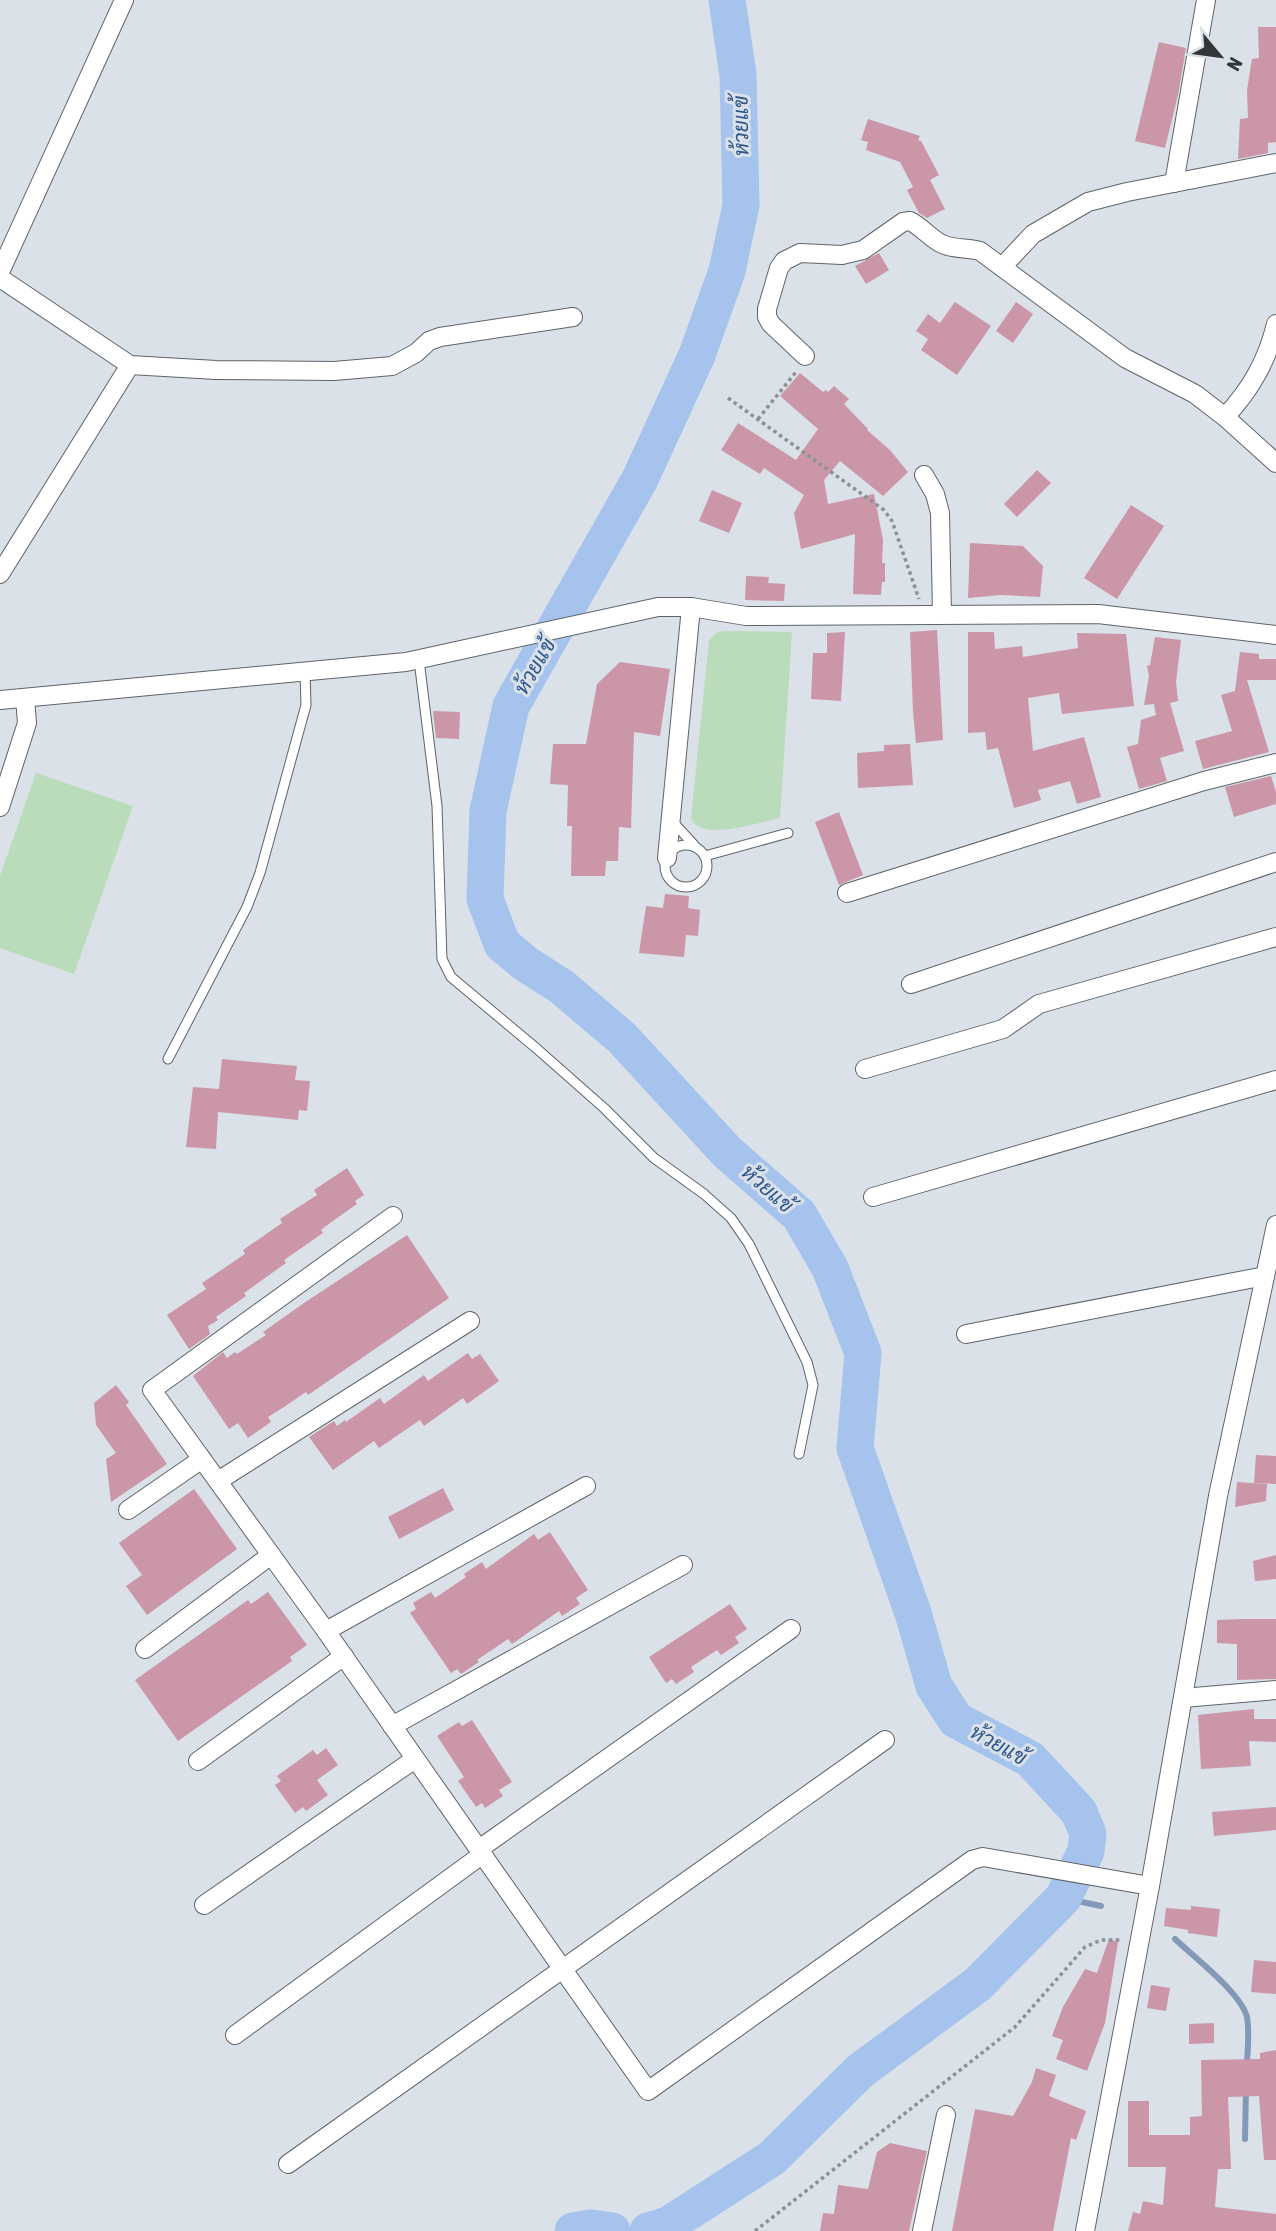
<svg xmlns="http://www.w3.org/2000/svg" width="1276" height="2231" font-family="'Asap Condensed',Sarabun,sans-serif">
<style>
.green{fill:#badcba}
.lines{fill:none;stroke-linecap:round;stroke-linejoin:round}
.stream{stroke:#8399b7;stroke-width:6}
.river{stroke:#a5c3ed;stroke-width:37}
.building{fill:#cb96a8}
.lane-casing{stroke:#5e6469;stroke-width:11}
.street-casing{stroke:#5e6469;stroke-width:20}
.path{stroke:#8c9196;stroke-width:3.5;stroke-dasharray:3.5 3.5;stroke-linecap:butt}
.lane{stroke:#fff;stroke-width:9}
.street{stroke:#fff;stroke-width:18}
.labels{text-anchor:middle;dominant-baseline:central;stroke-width:6;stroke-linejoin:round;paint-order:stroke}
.water-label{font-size:21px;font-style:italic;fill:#2e568a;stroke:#dae1e8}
</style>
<rect width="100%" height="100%" fill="#dae1e8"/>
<g class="green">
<path d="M724,631L792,632L780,818C759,822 701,843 691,818L709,641L716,633Z"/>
<polygon points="36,773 133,806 74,974 0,948 0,876"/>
</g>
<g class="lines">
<g class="stream">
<polyline points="1063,1898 1101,1906"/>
<path d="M1175,1939C1194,1957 1241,1993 1247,2017C1250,2033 1247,2052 1247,2068"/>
<polyline points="1245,2139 1246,2089"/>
</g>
<g class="river">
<polyline points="573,2231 591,2228 612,2231"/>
<polyline points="648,2231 668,2225 772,2158 860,2071 978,1984 1063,1898 1086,1851 1088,1834 1079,1812 1030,1759 956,1720 934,1686 913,1613 855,1448 863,1353 830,1268 799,1215 727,1152 622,1038 562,987 526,964 502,944 485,899 488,811 511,706 640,479 697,355 727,271 741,205 738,75 727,0"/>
</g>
</g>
<g class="building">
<polygon points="1258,27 1276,27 1276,142 1268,143 1268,153 1238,159 1240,119 1248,118 1247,90 1252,59 1259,58"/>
<polygon points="1159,42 1186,48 1178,95 1165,148 1135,141"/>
<polygon points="868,119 920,136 918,140 921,141 939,175 930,180 945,209 927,218 919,213 907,190 913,187 900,162 866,150 868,142 861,140"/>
<polygon points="879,253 889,270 866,284 855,266"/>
<polygon points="955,302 991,326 957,375 921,350 928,339 916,331 928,314 940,323"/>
<polygon points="1016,302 1033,314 1013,343 996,331"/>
<polygon points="800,373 823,392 826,390 828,392 834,386 849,399 844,404 868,429 867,430 890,450 908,472 883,496 840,461 824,480 828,504 874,494 883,540 882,563 885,563 885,582 882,582 881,595 853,594 855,534 801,549 794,513 804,495 764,468 760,474 721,450 738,423 796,460 818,429 780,396"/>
<polygon points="1037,470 1051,483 1017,517 1004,504"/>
<polygon points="712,490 742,503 729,533 699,521"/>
<polygon points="1131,505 1164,526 1117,599 1084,578"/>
<polygon points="970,543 1023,546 1043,566 1040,597 1001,595 968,598"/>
<polygon points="746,576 769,577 768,583 785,584 784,601 745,600"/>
<polygon points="937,630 943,740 916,743 913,712 910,632"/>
<polygon points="845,632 841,701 811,699 813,653 827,653 827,633"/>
<polygon points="968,632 994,632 995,649 1022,646 1023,657 1078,648 1077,633 1126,634 1134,706 1062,714 1059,693 1028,698 1033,751 1084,737 1101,797 1077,804 1070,781 1038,790 1041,800 1014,808 998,748 987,750 985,732 968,733"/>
<polygon points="1155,637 1181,640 1176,682 1178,701 1170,703 1184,751 1160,758 1167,781 1139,789 1127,747 1138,744 1141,720 1156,715 1154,704 1144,705 1149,676 1147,666 1150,665"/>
<polygon points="1240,652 1259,654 1259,659 1276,659 1276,680 1247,680 1269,752 1203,769 1195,741 1232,731 1221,695 1235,691"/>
<polygon points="620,662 670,669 660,736 634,732 631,828 619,827 618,861 606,861 605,876 571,876 572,826 567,826 568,785 550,784 553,744 586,744 597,684"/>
<polygon points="433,711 460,712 459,739 436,738"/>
<polygon points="910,744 913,785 858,788 857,753 884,751 884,745"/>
<polygon points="1271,776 1276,792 1276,804 1234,817 1225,787"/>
<polygon points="839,812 863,875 839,885 815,822"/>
<polygon points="665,894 689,896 688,908 700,910 698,936 686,935 684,957 639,953 646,906 663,908"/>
<polygon points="222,1059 297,1066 295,1080 310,1081 307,1111 299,1110 298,1120 218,1112 216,1149 186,1147 193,1087 219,1089"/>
<polygon points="347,1168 364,1195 355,1201 357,1204 330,1223 321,1230 323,1233 284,1260 286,1263 244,1293 246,1296 216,1317 218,1320 208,1326 210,1334 189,1349 167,1315 206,1289 202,1283 245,1254 243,1250 282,1223 280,1219 317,1195 314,1190"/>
<polygon points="407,1235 449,1298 308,1395 306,1392 284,1407 268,1417 271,1422 248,1438 238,1423 229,1429 193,1376 223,1352 227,1358 235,1352 237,1354 266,1335 263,1332 304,1303"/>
<polygon points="468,1353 472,1359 480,1354 499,1381 467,1404 463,1398 424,1426 420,1420 379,1448 374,1441 333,1470 309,1437 334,1421 337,1426 345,1420 346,1422 380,1398 384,1404 424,1375 428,1381"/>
<polygon points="116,1385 129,1402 126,1405 167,1464 111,1502 106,1459 116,1453 96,1425 94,1403"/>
<polygon points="1256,1455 1276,1456 1276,1484 1254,1483"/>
<polygon points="1237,1482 1267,1484 1266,1501 1235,1507"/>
<polygon points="443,1488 454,1510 399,1539 388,1517"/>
<polygon points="194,1489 237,1549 147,1615 126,1586 142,1575 119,1543"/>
<polygon points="550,1532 588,1590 576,1598 580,1604 562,1616 559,1611 512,1644 508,1639 477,1660 479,1662 461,1674 457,1669 451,1673 410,1613 416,1609 413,1603 431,1592 435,1598 466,1577 464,1574 482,1562 486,1569 534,1534 538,1540"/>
<polygon points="1276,1555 1276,1579 1255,1581 1253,1561"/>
<polygon points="268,1592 307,1645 290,1657 292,1661 178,1741 135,1680 248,1600 251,1604"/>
<polygon points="730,1604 747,1629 735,1637 739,1643 721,1655 717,1650 691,1667 694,1672 676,1684 672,1679 666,1683 649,1657"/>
<polygon points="1242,1619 1276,1619 1276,1679 1237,1680 1237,1644 1217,1643 1217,1620"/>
<polygon points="1254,1709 1254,1719 1276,1719 1276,1742 1249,1741 1251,1766 1201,1769 1198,1715"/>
<polygon points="472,1720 512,1782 499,1790 503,1796 485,1808 482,1803 476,1807 458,1781 464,1777 437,1736 459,1722 462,1726"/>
<polygon points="326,1748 338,1765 317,1780 328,1795 306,1811 303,1807 295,1813 275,1785 281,1781 277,1776 313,1750 317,1755"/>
<polygon points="1276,1807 1276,1830 1214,1836 1212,1812"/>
<polygon points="1191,1906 1220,1909 1217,1937 1188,1933 1188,1930 1164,1926 1166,1908 1191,1910"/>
<polygon points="1109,1939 1118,1942 1105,2023 1087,2071 1056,2059 1063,2040 1052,2036 1063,2007 1085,1969 1097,1973"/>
<polygon points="1254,1960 1276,1962 1276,1994 1251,1992"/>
<polygon points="1151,1985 1170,1988 1166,2011 1147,2008"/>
<polygon points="1214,2023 1214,2043 1189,2044 1189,2024"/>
<polygon points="1276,2050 1276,2160 1264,2160 1259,2096 1228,2097 1231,2169 1218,2169 1215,2207 1276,2214 1276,2231 1128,2231 1133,2212 1140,2214 1143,2201 1163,2205 1166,2167 1128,2167 1128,2101 1149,2101 1149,2135 1190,2135 1190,2117 1202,2116 1201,2060 1260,2059 1260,2053"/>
<polygon points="1036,2068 1056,2075 1049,2096 1086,2111 1076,2140 1071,2138 1053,2231 952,2231 975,2109 1013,2116 1032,2082"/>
<polygon points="890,2143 927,2151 909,2231 820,2231 823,2213 834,2214 838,2185 868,2189 877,2152"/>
</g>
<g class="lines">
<defs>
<g id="lane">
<polyline points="419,660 437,806 442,959 451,977 536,1048 604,1108 654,1158 704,1194 731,1218 749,1244 807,1362 813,1385 799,1454"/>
<polyline points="673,822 694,845"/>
<circle cx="686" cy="866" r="21"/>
<polyline points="705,856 788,833"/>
<polyline points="168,1059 247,907 260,873 306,705 305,672"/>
</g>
<g id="street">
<polyline points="1174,183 1206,0"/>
<polyline points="1002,267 1033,234 1088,202 1127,192 1276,163"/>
<polyline points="0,272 124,0"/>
<polyline points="0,278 130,365 216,370 334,371 392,366 416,353 429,341 440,337 573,317"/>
<path d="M805,356L771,324L767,317V309L779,268L784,261L800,253L842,255L863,250L903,222L910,221C922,227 931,239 942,244C955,250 968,247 980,251L1125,358L1195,394L1225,417L1276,463"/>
<path d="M1225,417C1251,389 1267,361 1276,324"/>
<polyline points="924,475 935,494 940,513 942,615"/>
<polyline points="0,574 130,365"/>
<polyline points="0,700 406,662 658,607 691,607 746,616 1098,614 1276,635"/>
<polyline points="0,807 27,723 25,698"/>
<polyline points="667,858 691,607"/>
<polyline points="847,893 1204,781 1276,763"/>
<polyline points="911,984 1276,862"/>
<polyline points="865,1069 1003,1029 1039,1004 1276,937"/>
<polyline points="873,1197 1276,1080"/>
<polyline points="393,1216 152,1390 326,1631 648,2091 972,1860 983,1857 1150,1886"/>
<polyline points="966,1334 1265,1276"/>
<polyline points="218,1481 470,1321"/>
<polyline points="128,1510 202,1459"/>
<polyline points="326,1631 586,1486"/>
<polyline points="145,1649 271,1555"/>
<polyline points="1183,1698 1276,1690"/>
<polyline points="392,1726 683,1565"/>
<polyline points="198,1761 344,1656"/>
<polyline points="479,1849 791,1629"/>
<polyline points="204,1905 415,1759"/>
<polyline points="235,2035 483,1854"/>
<polyline points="288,2164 885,1740"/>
<polyline points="922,2231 946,2115"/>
<polyline points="1085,2231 1150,1886 1218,1496 1276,1225"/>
</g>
</defs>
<use href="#lane" class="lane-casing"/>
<use href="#street" class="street-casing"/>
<g class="path">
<polyline points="728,398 884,510 892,521 919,599"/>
<polyline points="758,419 796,372"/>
<polyline points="755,2231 1015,2027 1085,1947 1101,1940 1120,1940"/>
</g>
<use href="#lane" class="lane"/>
<use href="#street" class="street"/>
</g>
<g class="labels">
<g class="water-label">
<text transform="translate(740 126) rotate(-91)">ห้วยแข้</text>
<text transform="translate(534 666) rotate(-60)">ห้วยแข้</text>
<text transform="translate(768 1188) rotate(41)">ห้วยแข้</text>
<text transform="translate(999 1744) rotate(29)">ห้วยแข้</text>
</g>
</g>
<g transform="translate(1220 56) rotate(119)" stroke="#dae1e8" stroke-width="5" paint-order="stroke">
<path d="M0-5L12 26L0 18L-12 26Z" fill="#333638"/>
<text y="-10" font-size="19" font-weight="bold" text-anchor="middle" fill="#333638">N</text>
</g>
</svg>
